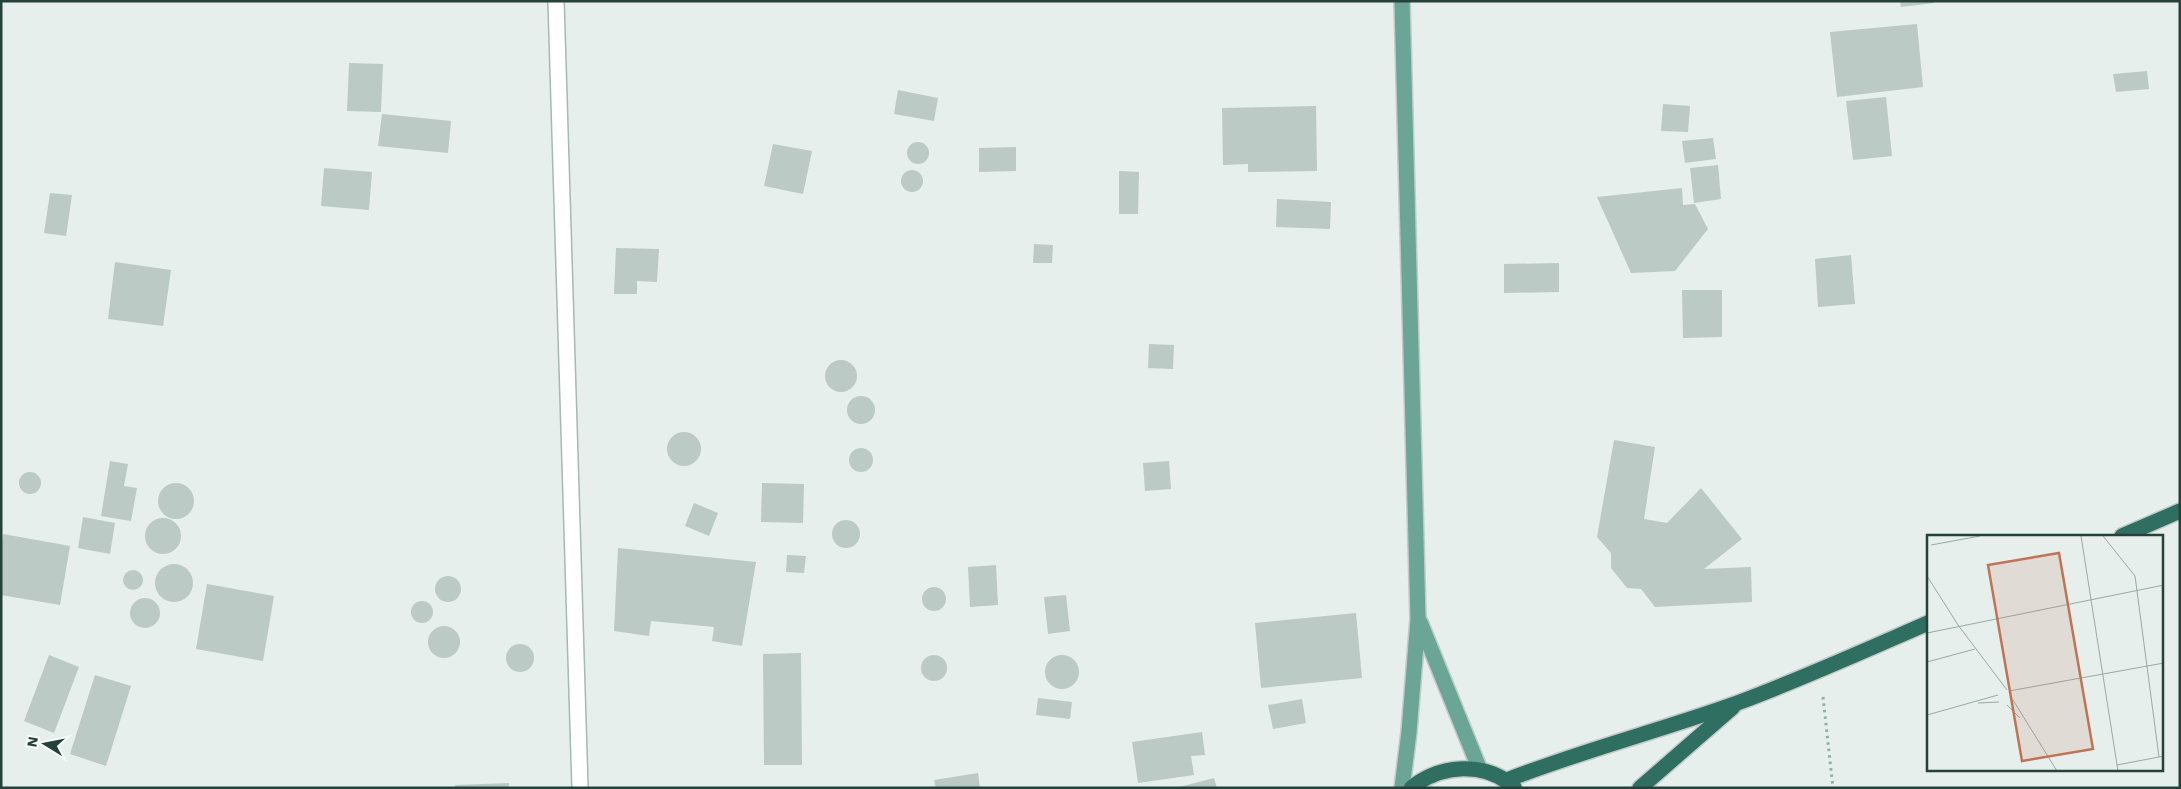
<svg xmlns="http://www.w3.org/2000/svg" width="2181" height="789" font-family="'Work Sans',sans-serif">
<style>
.building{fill:#bbcac4}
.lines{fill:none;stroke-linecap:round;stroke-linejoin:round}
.minor-casing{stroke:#a8b8b2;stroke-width:18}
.major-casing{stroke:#c2cac8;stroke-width:18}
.highway-casing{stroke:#c2cac8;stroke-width:18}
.path{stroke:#86b3a5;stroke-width:3;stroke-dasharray:2.5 4;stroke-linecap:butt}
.minor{stroke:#fff;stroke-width:15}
.major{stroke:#6aa596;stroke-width:15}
.highway{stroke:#2f6f62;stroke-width:15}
.inset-road{fill:none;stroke:#98aaa4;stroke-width:1}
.view{fill:#c07456;fill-opacity:0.15;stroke:#c07456;stroke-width:2.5}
.inset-edge{fill:none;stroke:#24423a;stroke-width:2.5}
</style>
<rect width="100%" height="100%" fill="#e6efeb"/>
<g class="building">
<polygon points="1900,1 1934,1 1934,3 1901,7"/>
<polygon points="1917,24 1923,87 1837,97 1830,32"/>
<polygon points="349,63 383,64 381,112 347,111"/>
<polygon points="2147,71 2149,89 2116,92 2113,74"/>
<polygon points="898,90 938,98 934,121 894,114"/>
<polygon points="1886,97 1892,156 1853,160 1846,101"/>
<polygon points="1663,104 1690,106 1688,132 1661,131"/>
<polygon points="1316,106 1317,171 1248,172 1248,164 1223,165 1222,108"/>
<polygon points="382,114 451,121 448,153 378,146"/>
<polygon points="1713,138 1716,159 1685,163 1682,141"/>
<circle cx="918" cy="153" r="11"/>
<polygon points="773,144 812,151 803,194 764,186"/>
<polygon points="1016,147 1016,171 979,172 979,148"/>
<polygon points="1718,165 1721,199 1694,203 1690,168"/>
<polygon points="324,168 372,172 369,210 321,206"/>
<circle cx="912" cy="181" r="11"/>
<polygon points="1119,171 1139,172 1138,214 1119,214"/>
<polygon points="1682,188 1683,205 1695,204 1708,229 1675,271 1631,273 1597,197"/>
<polygon points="50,193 72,195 66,236 44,233"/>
<polygon points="1277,199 1331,202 1330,229 1276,227"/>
<polygon points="1034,244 1053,245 1052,263 1033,263"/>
<polygon points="616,248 659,249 657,282 637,281 637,294 614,294"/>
<polygon points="1851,255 1855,304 1818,307 1815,259"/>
<polygon points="115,262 171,270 163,326 108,319"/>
<polygon points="1559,263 1559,292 1504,293 1504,264"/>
<polygon points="1682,290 1722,290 1722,337 1683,338"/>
<polygon points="1149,344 1174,345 1173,369 1148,368"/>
<circle cx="841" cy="376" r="16"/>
<circle cx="861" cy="410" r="14"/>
<circle cx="684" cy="449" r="17"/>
<polygon points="1614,440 1655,447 1644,519 1667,523 1701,488 1742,539 1704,569 1751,567 1752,602 1655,607 1641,589 1627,588 1611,568 1611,553 1597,537"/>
<circle cx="861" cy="460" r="12"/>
<polygon points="110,461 128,464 124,486 137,488 131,521 101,516"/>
<polygon points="1169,461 1171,489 1145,491 1143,463"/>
<circle cx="30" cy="483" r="11"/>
<polygon points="762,483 804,484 803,523 761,522"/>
<circle cx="176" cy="501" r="18"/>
<polygon points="694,503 718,513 709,536 685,526"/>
<polygon points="83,517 115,523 110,554 78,548"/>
<circle cx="163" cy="536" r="18"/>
<circle cx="846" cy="534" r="14"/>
<polygon points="3,534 70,546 60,605 1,595 1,546"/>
<polygon points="618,548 756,562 742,646 712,641 714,627 651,621 649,636 614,631"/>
<polygon points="787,555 806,556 804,573 786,572"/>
<circle cx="174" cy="583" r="19"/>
<polygon points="996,565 998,605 970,607 968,567"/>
<circle cx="133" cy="580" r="10"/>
<circle cx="448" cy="589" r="13"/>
<polygon points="207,584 274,596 263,661 196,649"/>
<circle cx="934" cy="599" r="12"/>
<polygon points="1066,595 1070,631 1048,634 1044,597"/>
<circle cx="145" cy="613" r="15"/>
<circle cx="422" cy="612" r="11"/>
<polygon points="1356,613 1362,678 1261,688 1255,623"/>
<circle cx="444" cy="642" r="16"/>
<circle cx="520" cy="658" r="14"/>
<polygon points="801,653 802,765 764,765 763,654"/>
<circle cx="1062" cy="672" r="17"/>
<polygon points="49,655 79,667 54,733 24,721"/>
<circle cx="934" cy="668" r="13"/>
<polygon points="95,675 131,686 106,766 70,754"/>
<polygon points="1038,698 1072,702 1070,719 1036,715"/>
<polygon points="1302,699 1306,723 1273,729 1268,705"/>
<polygon points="1202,732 1205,755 1191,756 1194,775 1138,783 1132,742"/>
<polygon points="978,773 980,788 936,788 934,780"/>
<polygon points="1214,778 1217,788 1179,788 1179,787"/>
<polygon points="509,783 509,788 455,788 455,785"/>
</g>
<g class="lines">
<defs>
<polyline id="minor" points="556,1 580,788"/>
<g id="major">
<polyline points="1402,1 1418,619 1409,732 1402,788"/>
<polyline points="1420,622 1480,770"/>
</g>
<g id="highway">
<polyline points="2122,536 2180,511"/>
<path d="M1507,780C1583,750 1663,730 1740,702C1804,678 1866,650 1928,623"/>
<path d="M1411,788C1441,764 1485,761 1514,787"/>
<polyline points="1640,788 1733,707"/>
</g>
</defs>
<use href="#minor" class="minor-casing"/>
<use href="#major" class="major-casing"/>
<use href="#highway" class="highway-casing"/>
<polyline class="path" points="1823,697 1833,788"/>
<use href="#minor" class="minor"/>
<use href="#major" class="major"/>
<use href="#highway" class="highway"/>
</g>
<g transform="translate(1927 535)">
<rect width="236" height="236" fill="#e6efeb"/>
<path class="inset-road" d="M154,1L191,236M176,1L208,41L232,222M4,10L53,1M0,41L31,90L80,155M0,98L237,50M0,127L48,114M82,156L237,128M86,165L130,236M51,168L72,167M80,170L93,183M0,180L71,160M190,230L237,221"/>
<path class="view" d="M132,18L166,214L95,226L61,30Z"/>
<rect width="236" height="236" class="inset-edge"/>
</g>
<rect width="2181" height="789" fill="none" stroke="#24423a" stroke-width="5"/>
<g transform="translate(45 744) rotate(280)" stroke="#f7fbf9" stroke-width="4" paint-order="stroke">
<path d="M0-4L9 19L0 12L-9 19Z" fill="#24423a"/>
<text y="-8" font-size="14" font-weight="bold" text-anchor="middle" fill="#24423a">N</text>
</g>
</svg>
